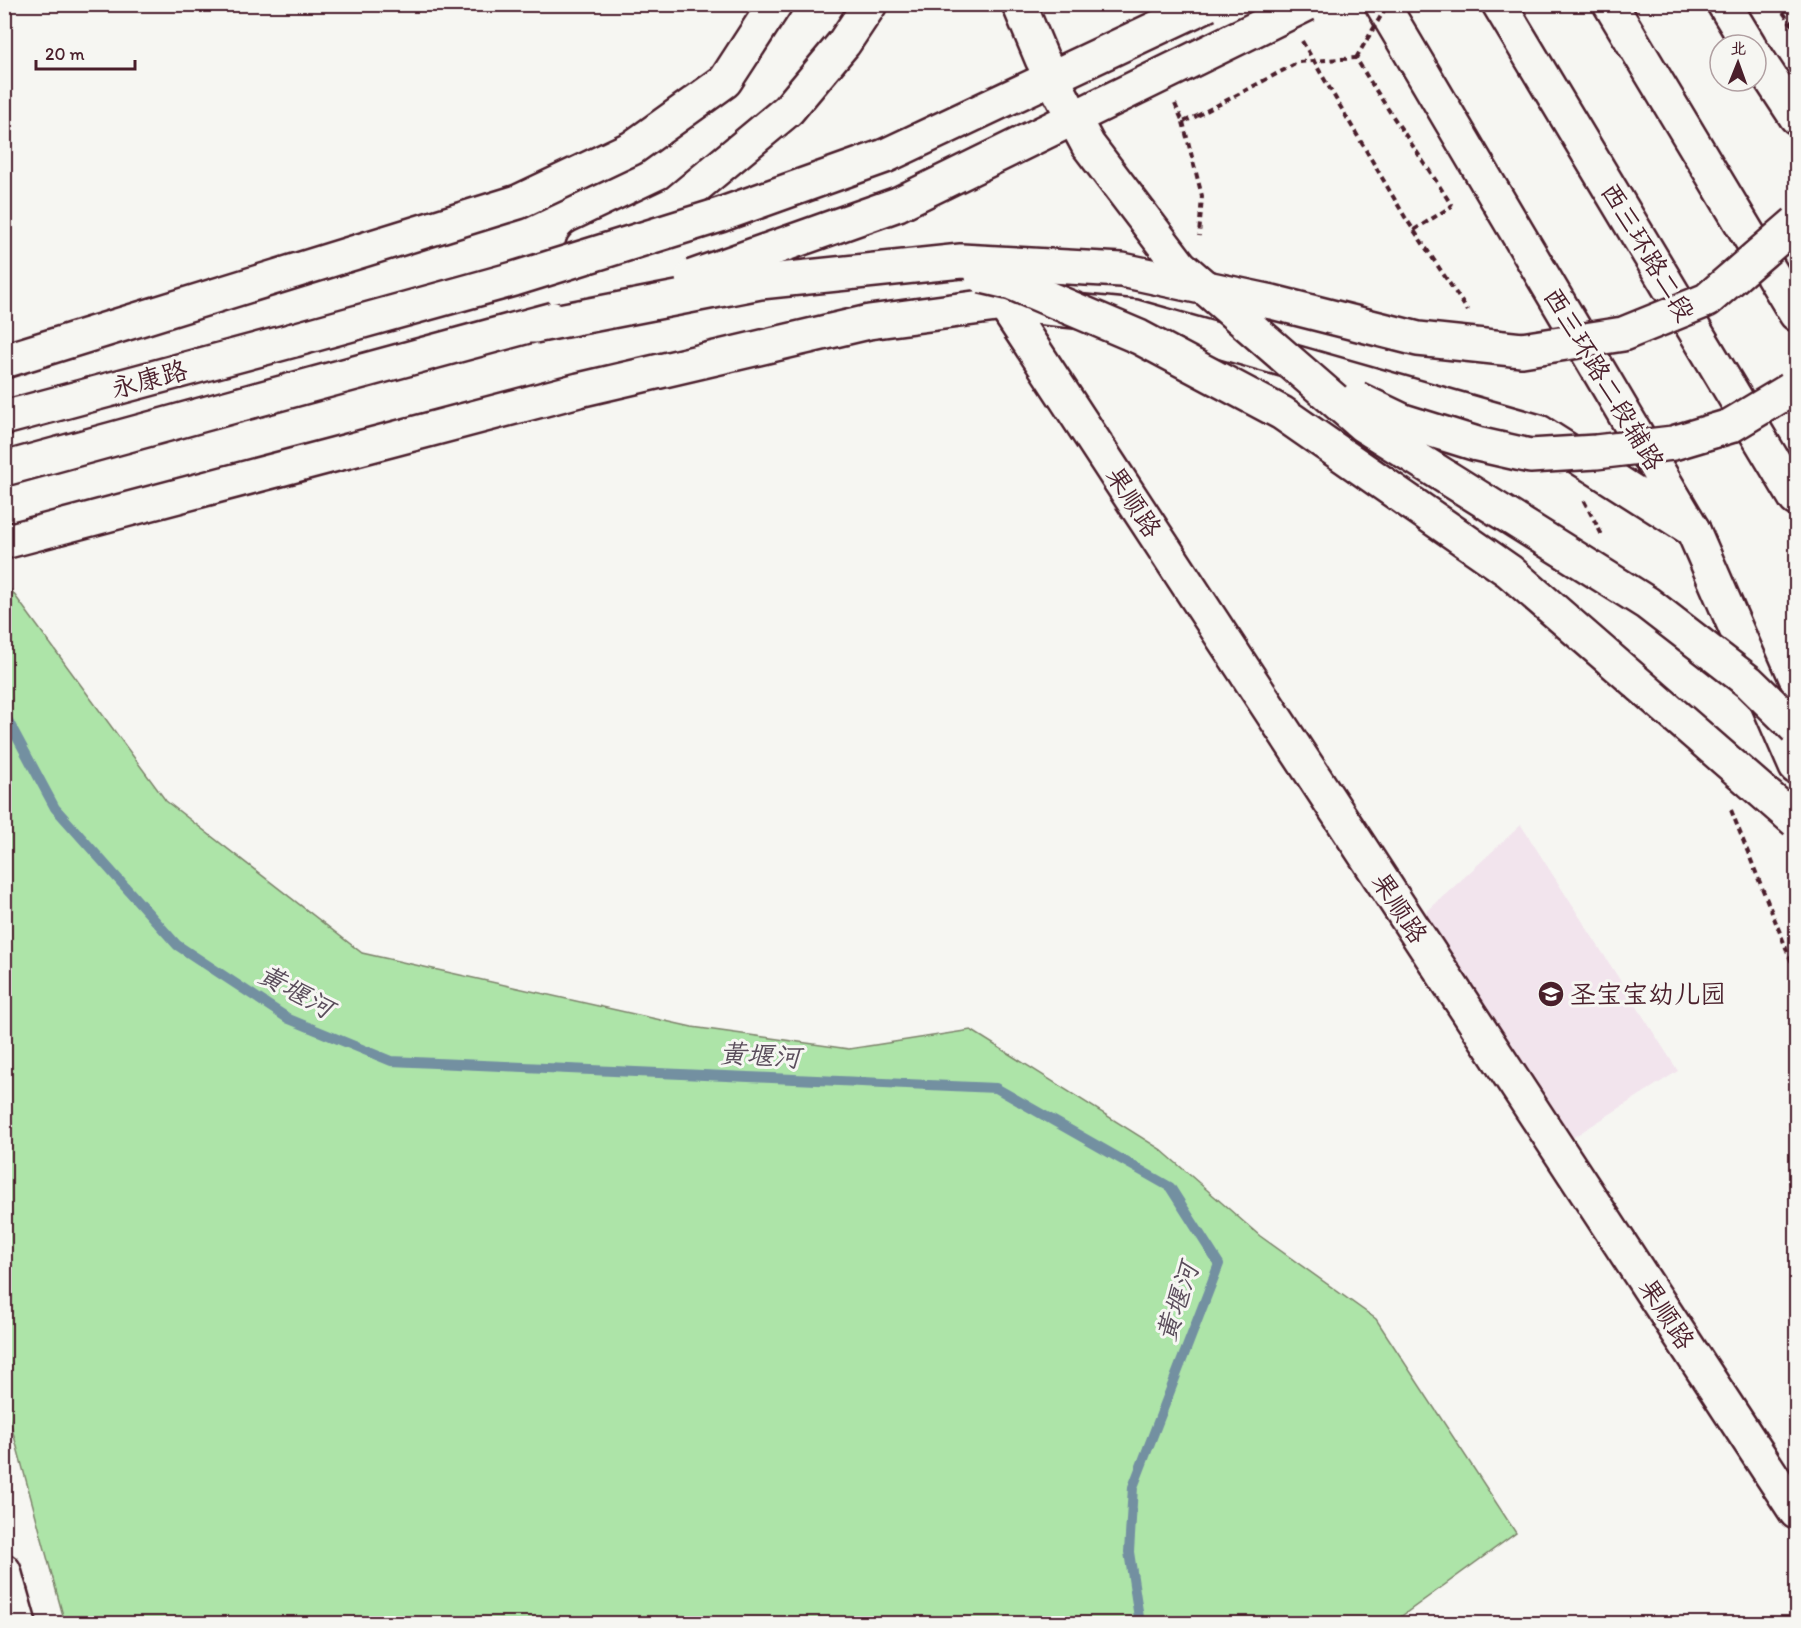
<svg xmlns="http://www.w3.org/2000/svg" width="1801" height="1628" font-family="Itim,'LXGW WenKai TC',sans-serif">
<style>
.built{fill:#f2e4ed}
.green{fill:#ade4a8;stroke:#7c826a;stroke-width:1.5}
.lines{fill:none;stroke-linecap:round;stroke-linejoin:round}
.stream{stroke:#7390a1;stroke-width:10}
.minor-casing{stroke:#4a1f2b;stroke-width:38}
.tertiary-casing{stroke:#4a1f2b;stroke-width:38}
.secondary-casing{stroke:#4a1f2b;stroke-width:38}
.trunk-casing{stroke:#4a1f2b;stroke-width:38}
.path{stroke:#4a1f2b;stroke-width:4;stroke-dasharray:6 4.5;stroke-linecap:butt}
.minor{stroke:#f6f6f2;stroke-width:33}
.tertiary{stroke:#f6f6f2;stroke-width:33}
.secondary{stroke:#f6f6f2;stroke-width:33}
.trunk{stroke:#f6f6f2;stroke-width:33}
.trunk-bridge-casing{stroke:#4a1f2b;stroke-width:38;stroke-linecap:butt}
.path-bridge{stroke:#4a1f2b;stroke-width:4;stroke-dasharray:6 4.5;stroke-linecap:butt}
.trunk-bridge{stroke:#f6f6f2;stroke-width:33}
.labels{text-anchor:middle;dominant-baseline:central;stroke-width:6;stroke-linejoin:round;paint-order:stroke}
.street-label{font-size:26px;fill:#4a1f2b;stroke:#f6f6f2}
.poi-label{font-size:26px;fill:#4a1f2b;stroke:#f6f6f2;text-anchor:start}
.water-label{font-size:27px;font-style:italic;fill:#5b4e5c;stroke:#f6f6f2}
</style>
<rect width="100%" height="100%" fill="#f6f6f2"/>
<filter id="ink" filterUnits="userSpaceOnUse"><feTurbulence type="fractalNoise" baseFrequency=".0167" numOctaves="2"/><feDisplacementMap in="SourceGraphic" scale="12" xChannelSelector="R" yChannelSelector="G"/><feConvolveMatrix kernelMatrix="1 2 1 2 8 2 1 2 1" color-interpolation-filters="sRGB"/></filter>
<g filter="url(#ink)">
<polygon class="built" points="1521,825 1678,1071 1569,1140 1421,917"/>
<polygon class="green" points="5,582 166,801 362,953 692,1027 849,1049 971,1030 1160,1149 1260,1236 1376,1319 1516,1533 1392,1623 65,1623 5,1403"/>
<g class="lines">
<polyline class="stream" points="4,713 55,808 177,945 289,1019 391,1061 996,1088 1170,1187 1219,1264 1133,1487 1129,1552 1140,1624"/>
<defs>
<polyline id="minor" points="1004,304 1796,1512"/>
<polyline id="tertiary" points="4,1571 19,1624"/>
<g id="secondary">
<polyline points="1382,4 1693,530 1796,767"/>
<polyline points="1724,4 1749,45"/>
<polyline points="1756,56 1796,117"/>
<polyline points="4,361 518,202 632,148 725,81 775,4"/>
<polyline points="4,542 579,390 869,322 1004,304 1135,317 1539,432 1693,530"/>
</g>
<g id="trunk">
<polyline points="1499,4 1796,499"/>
<polyline points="1610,4 1796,314"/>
<polyline points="583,247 676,203 788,110 844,43 870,4"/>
<polyline points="4,418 294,340"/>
<polyline points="4,469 241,404"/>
</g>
</defs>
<use href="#minor" class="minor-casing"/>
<use href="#tertiary" class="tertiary-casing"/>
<use href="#secondary" class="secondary-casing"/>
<use href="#trunk" class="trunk-casing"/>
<g class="path">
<polyline points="1777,4 1796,30"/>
<polyline points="1302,41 1405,217 1468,311"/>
<polyline points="1175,104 1183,122 1197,116"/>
<polyline points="1183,122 1202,196 1199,236"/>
<polyline points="1414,230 1452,206"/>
<polyline points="1584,501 1602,535"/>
<polyline points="1731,810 1796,973"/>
</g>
<use href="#minor" class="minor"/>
<use href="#tertiary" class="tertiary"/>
<use href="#secondary" class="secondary"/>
<use href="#trunk" class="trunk"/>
<defs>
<g id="trunk-bridge">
<polyline points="1019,4 1042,59 1088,145 1180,266 1363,425 1647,603 1749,682 1796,728"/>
<polyline points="982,276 1012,283 1139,337 1282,413 1509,571 1796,821"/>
<polyline points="692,277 898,204 1307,4"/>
<polyline points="534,326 760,282 961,261 1122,270 1272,302 1418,339 1522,350 1623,334 1707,300 1796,223"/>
<polyline points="294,340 514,279 720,215 885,156 1208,4"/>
<polyline points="1357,399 1403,421 1477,444 1530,456 1596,452 1673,443 1730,426 1790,390"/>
<polyline points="241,404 554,319"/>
</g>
</defs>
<use href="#trunk-bridge" class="trunk-bridge-casing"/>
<g class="path-bridge">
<polyline points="1356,58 1388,4"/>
<path d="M1197,116L1299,62L1356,58C1386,109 1421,156 1452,206"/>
</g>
<use href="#trunk-bridge" class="trunk-bridge"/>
</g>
</g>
<defs>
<symbol id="school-disc" viewBox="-11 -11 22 22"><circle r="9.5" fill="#4a1f2b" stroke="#f6f6f2"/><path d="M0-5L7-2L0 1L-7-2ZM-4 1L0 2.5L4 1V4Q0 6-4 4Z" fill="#fff"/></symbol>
</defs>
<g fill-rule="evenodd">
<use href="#school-disc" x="1536" y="979" width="30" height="30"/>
</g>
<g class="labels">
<g class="street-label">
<text transform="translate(1648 252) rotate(59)">西三环路二段</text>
<text transform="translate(149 379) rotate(-15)">永康路</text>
<text transform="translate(1604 379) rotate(59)">西三环路二段辅路</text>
<text transform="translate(1134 502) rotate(57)">果顺路</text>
<text transform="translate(1400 908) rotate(57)">果顺路</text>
<text transform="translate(1667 1314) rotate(57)">果顺路</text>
</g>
<g class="poi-label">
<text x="1570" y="994">圣宝宝幼儿园</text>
</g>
<g class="water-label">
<text transform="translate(296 991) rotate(29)">黄堰河</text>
<text transform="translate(760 1055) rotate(3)">黄堰河</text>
<text transform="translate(1177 1302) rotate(-72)">黄堰河</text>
</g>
</g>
<rect width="1801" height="1628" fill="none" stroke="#f6f6f2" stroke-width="24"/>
<rect x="12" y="12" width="1777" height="1604" fill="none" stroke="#4a1f2b" stroke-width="2" filter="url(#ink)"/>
<g transform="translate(1738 63) rotate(1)"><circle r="28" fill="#f6f6f2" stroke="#b1a0a2" stroke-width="1.5"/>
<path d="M0-4.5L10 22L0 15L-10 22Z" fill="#4a1f2b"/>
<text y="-9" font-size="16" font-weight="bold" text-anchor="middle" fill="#4a1f2b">北</text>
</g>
<path d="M36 60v9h99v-9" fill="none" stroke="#4a1f2b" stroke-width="3"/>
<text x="45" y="60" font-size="18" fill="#4a1f2b" stroke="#f6f6f2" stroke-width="4.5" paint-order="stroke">20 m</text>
</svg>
